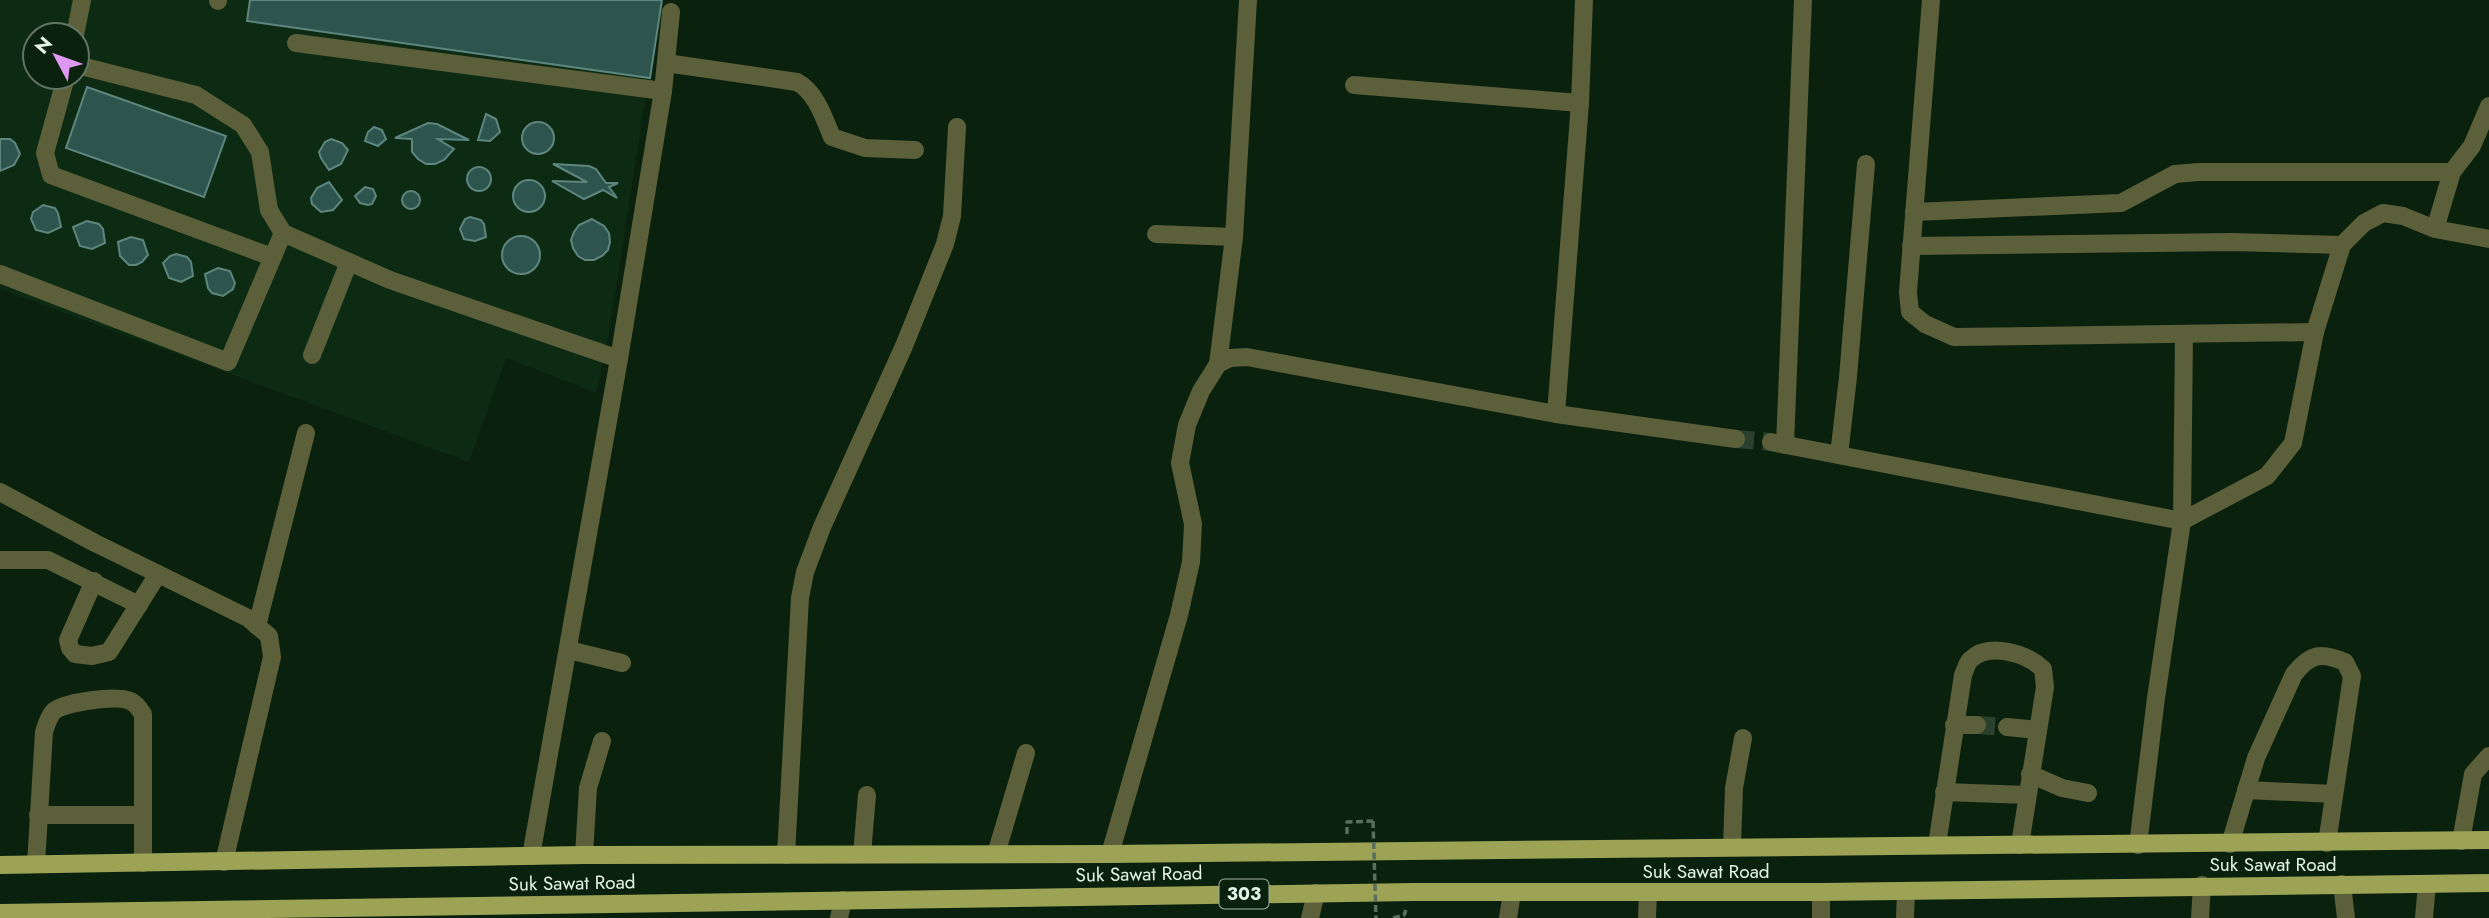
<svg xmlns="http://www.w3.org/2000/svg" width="2489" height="918" font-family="Jost,sans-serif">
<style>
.built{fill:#0d2b13;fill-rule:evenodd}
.building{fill:#2d554e;stroke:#5d867e;stroke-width:2}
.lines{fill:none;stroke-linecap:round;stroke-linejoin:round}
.minor-tunnel{stroke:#2b402e;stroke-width:18;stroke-dasharray:18 9;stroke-linecap:butt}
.path{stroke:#5a6e5d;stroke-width:3.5;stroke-dasharray:7 3.5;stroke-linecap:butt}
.minor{stroke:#5b5f3a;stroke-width:18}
.major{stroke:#9ca355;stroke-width:18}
.path-bridge{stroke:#5a6e5d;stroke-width:3.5;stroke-dasharray:7 3.5;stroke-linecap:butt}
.labels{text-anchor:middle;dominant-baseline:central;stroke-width:5;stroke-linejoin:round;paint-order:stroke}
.shield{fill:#0a210e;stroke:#a3b4a5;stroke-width:2}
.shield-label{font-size:18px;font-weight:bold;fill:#e5f3e6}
.street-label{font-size:19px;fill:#e5f3e6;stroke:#0a210e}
</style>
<rect width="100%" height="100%" fill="#0a210e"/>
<path class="built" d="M0,0H661L609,332L596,393L506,358L469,462L0,289ZM35,35H77V77H35Z"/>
<g class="building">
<polygon points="250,0 662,0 650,78 247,21"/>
<polygon points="87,87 226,136 204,197 66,148"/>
<polygon points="486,114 496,119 500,132 490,141 478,140"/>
<circle cx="538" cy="138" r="16"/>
<polygon points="428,123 437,124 469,140 438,139 454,149 444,160 435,164 426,164 418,159 412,152 412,139 395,138"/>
<polygon points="374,127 382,130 386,139 378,146 365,141 368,132"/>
<polygon points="0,139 10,139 15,143 20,154 14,165 0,171"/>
<polygon points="331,139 342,143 348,150 341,164 329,170 321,158 319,152 325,142"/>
<polygon points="553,164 589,166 596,169 606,183 618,183 609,187 617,198 603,190 584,199 552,181 587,182"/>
<circle cx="479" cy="179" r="12"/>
<circle cx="529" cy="196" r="16"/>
<polygon points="329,182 342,200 333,210 321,212 312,204 311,198 317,188"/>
<polygon points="365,187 373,189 376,196 372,204 368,205 360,203 355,196"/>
<circle cx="411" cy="200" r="9"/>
<polygon points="43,205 55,208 58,213 61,227 48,233 36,230 31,219 33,212"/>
<polygon points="470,217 481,220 484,224 486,237 475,241 464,239 460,229 465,219"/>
<polygon points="592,219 604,226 609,233 610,242 608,250 602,256 594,260 585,260 578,256 573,248 571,240 574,232 579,225"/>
<polygon points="87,221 99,224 103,229 105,243 92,249 80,246 73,227"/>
<circle cx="521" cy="255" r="19"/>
<polygon points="131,237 143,240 148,255 142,262 136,265 129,265 120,256 118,242"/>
<polygon points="176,254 187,257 191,262 193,276 181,282 169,278 163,263 170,256"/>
<polygon points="218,268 230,271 235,283 233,289 223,296 212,293 208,288 205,274"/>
</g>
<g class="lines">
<g class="minor-tunnel">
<polyline points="1736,439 1771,442"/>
<polyline points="1977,725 2007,727"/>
</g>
<g class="path">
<polyline points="1347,834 1347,822 1373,821"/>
<polyline points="1393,918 1404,915 1406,910"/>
</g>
<g class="minor">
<polyline points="1931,0 1908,292 1910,312 1925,324 1954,337 2315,332"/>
<polyline points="218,1 218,0"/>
<polyline points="75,35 82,0"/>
<polyline points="296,43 663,91"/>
<path d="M666,63L797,82C816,92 824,118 832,137L865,148L915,150"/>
<polyline points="77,65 196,95 243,125 260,152 269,210 283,233 390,280 619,359"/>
<polyline points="66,77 45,153 51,175 272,257"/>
<polyline points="1354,85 1580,103"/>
<polyline points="1914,212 2121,203 2175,174 2199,172 2452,172"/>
<polyline points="2435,229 2489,239"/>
<polyline points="1156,234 1234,237"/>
<polyline points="1911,246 2232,242 2342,245"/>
<polyline points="0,274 228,362 283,233"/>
<polyline points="312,355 349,262"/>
<polyline points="1218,364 1234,237 1248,0"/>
<polyline points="1556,414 1580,103 1584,0"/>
<polyline points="1771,442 2182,521 2184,334"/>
<polyline points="1785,445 1803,0"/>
<polyline points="1839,455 1848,377 1866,164"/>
<polyline points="0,492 95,543 248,618 269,636 272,657 224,862"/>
<polyline points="0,560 48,560 139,605"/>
<polyline points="94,581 68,640 70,648 75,654 92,656 109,652 158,574"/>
<polyline points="257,626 306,433"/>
<polyline points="569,650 622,663"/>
<polyline points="1954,725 1977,725"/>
<polyline points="2007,727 2038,730"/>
<polyline points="2030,774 2062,788 2088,793"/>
<polyline points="2246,790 2334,794"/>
<polyline points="1944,792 2027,795"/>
<polyline points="38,815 142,815"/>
<polyline points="2461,841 2473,774 2489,756"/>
<path d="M2230,844L2256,758L2294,674C2311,653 2321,652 2345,662L2352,676L2327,843"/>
<path d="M1937,845L1963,675C1965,671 1967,663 1970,660C1989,641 2027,654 2043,669L2045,687L2020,845"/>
<polyline points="2138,845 2156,698 2182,521 2267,476 2293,443 2315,332 2342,245 2364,223 2383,213 2403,216 2435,229 2452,172 2472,146 2489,106"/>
<polyline points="1732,846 1734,788 1743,738"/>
<polyline points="862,854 867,795"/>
<polyline points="996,854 1026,753"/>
<polyline points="1110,854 1179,615 1191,562 1193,524 1180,463 1187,425 1201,391 1218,364 1230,358 1247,357 1556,414 1736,439"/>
<polyline points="584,855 588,788 602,741"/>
<polyline points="786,855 800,598 805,572 822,527 904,346 945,244 952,216 957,127"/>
<polyline points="531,856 619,359 663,91 671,12"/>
<path d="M36,864L44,732C46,726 48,718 53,712C62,702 114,696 127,700C135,702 138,707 143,714V863"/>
<polyline points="2342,884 2346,918"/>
<polyline points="1821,892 1821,918"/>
<polyline points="839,918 843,900"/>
<polyline points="1310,918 1316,893"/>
<polyline points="1508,918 1512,893"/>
<polyline points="1647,918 1648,892"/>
<polyline points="1905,918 1906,891"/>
<polyline points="2200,918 2202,885"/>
<polyline points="2424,918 2427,884"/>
</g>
<g class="major">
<polyline points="0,865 584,855 1110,854 2489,840"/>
<polyline points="0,913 1414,892 1821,892 2489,883"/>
</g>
<polyline class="path-bridge" points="1373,821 1376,918"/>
</g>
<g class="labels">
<rect class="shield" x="1219.5" y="879.5" width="49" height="29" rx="5"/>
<g class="shield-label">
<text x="1244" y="894">303</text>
</g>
<g class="street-label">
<text x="2273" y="864">Suk Sawat Road</text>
<text x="1706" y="871">Suk Sawat Road</text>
<text transform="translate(1139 874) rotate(-1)">Suk Sawat Road</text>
<text transform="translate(572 883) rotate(-1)">Suk Sawat Road</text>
</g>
</g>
<g transform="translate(56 56) rotate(311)"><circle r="33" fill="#0a210e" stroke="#627564" stroke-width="2"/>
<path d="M0-5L12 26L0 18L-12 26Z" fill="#df98f1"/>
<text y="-10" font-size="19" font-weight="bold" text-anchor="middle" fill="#e5f3e6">N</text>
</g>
</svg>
